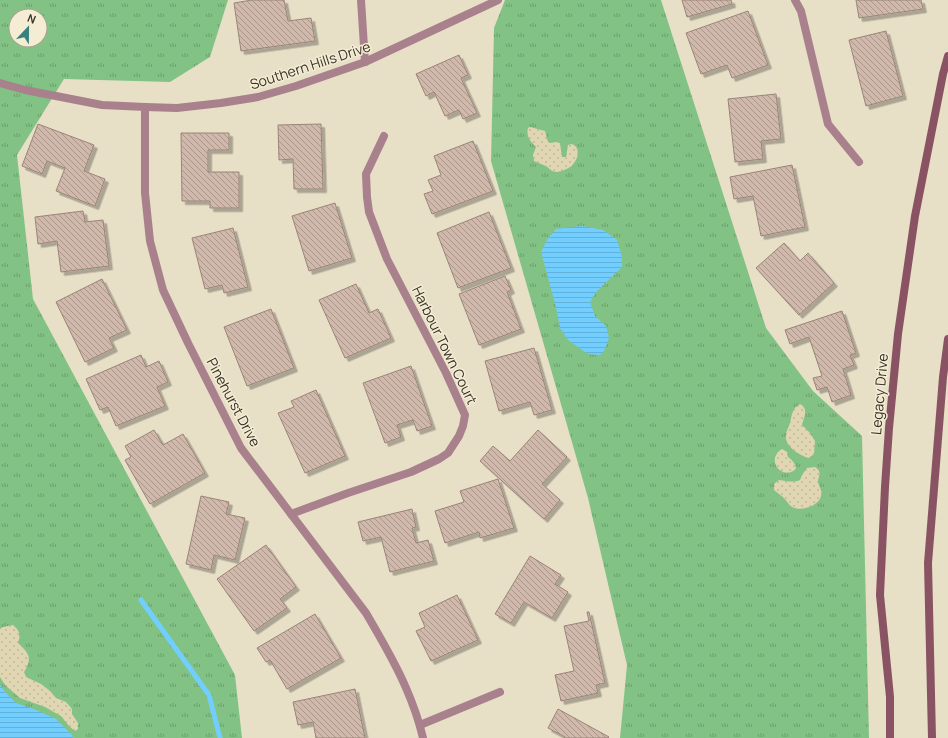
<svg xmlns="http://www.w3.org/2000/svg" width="948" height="738" font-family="Manrope,sans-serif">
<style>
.grass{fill:url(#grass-tufts);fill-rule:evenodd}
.sand{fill:url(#sand-dots)}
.water{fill:url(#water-rules)}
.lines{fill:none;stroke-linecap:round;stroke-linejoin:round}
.stream{stroke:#71ceff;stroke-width:5}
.building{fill:url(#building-back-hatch);stroke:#9a8478;filter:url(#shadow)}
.minor{stroke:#a8818c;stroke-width:8}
.secondary{stroke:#8a5364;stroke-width:8}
.labels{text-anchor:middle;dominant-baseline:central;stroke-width:3;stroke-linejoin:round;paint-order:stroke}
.street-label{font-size:14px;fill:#363229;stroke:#f5ecd4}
</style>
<defs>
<pattern id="grass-tufts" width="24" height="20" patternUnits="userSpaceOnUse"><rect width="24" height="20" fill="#82c385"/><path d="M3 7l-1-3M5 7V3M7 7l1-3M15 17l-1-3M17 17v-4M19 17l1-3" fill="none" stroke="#6b9f6d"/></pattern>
<pattern id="sand-dots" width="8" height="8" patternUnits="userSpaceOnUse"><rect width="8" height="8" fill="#e0d6b1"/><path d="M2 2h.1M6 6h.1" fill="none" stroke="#c1b898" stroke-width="1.8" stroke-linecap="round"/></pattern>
<pattern id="water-rules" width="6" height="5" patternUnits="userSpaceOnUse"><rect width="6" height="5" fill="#71ceff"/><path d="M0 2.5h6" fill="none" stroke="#62b1db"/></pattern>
<pattern id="building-back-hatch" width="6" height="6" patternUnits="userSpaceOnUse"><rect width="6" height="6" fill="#d0b8ab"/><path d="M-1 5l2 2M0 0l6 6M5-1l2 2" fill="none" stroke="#aa968b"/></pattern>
<filter id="shadow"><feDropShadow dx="3.5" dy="3.5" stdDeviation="0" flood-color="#0004"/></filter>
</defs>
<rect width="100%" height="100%" fill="#e8dfc7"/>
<g class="grass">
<path d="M0,0H228L210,57L170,82L64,79L17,155L33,299L235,675L242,738H0ZM16,16H40V40H16Z"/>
<polygon points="505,0 661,0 766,328 813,391 862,436 869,738 620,738 627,665 588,498 491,161 494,28"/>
</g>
<g class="sand">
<path d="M530,127L545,131L548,142L551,143L556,142L560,143L562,157H566L568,145L572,144C580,147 579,157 574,163C571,168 563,171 557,172C552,172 550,169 546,166C542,164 538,163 534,161L533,155L536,147C530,141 526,136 528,128Z"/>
<path d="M800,404C809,409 804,417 802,425L810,433L815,441L814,454L809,458C800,456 784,446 786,435C786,431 789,427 790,423C792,415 792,408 800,404Z"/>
<path d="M782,449L787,452L788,457C792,460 795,463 796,468C796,469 792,472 791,472C778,476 767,458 782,449Z"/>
<path d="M815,467C822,472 819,474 818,481C818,486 823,490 821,496C819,506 801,512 792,507C789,505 787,501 784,498C781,495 777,493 774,490V484L779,480C786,481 794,483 800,480L802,475L807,468Z"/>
<path d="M13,625C20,631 21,635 18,643C21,646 25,649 27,653C31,659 28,666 24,672L26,677L41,684L50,691L56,698L66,702L72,709V714L78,723V729L75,731L69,726L61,716L45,707L20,698L5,685L0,677V629L3,627Z"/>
</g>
<g class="water">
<polygon points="582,226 603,230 617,240 622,257 622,267 596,292 590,302 595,316 606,326 609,338 604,351 600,355 588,354 568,340 560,328 556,307 541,252 547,240 556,229"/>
<polygon points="0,685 6,693 16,703 36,710 56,719 72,735 73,738 0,738"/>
</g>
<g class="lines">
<polyline class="stream" points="141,600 209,695 220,738"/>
</g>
<g class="building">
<polygon points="252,0 284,0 288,21 311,18 315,41 241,51 234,3"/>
<polygon points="682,0 731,0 732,4 687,17"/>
<polygon points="856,0 921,0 923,9 859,18"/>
<polygon points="748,11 768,65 732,78 727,65 701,74 686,33"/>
<polygon points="886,31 903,96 866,106 849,40"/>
<polygon points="459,55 468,75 461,78 477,113 463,119 459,110 445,116 434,92 426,96 416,74"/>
<polygon points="776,94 781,139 761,141 763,159 735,162 728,99"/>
<polygon points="38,124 94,145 84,171 105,179 95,206 56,191 65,168 47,161 42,174 22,166"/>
<polygon points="321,124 323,189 294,189 293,159 279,160 278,125"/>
<polygon points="181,133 229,133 229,150 208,150 208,172 239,172 239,208 210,208 210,201 182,201"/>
<polygon points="473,141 493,191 432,214 424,194 433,191 428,180 441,175 434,156"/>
<polygon points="792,165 805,227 761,236 753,196 734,199 730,177"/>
<polygon points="335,203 352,258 309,271 292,216"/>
<polygon points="83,211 85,222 103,220 109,266 61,272 57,241 38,244 35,217"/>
<polygon points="489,212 511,268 458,288 437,233"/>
<polygon points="233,228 248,287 224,293 222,285 205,289 192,238"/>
<polygon points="784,243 800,261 808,253 834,283 799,315 756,268"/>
<polygon points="505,276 511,290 507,292 521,329 479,345 459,294"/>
<polygon points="102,279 127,330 109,338 114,348 85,362 56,302"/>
<polygon points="356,284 369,313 378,309 391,338 345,358 319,300"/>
<polygon points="271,309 294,368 247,386 224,327"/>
<polygon points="842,311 856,353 850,355 854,365 843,369 851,395 832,402 827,387 817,390 813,378 822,376 809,337 790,344 785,330"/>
<polygon points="534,348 552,410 534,415 530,402 499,411 485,361"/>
<polygon points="141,355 146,367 159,361 168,382 157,387 165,406 116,426 108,407 100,410 86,379"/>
<polygon points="411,366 432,426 417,431 413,420 397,425 401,437 385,443 363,383"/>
<polygon points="316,390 345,456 305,473 278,413 294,407 291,401"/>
<polygon points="154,430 163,445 183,434 205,473 150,504 125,460 131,457 125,446"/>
<polygon points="538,430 567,457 542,484 560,500 544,519 480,461 493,446 510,461"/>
<polygon points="498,479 514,528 480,538 479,532 445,543 435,511 464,502 460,491"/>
<polygon points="201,496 229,502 226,514 245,518 235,560 214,555 211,570 186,564"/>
<polygon points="412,509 416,527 412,528 416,543 428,540 434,561 390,572 381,537 363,541 358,522"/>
<polygon points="266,545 296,587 280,599 287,608 254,631 217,579"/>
<polygon points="530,556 561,575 555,584 568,592 552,618 524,602 511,623 495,614"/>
<polygon points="457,595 478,640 431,661 416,631 425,627 419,613"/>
<polygon points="587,612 589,612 605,683 596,685 598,693 561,701 555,675 574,671 564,626 589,621"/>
<polygon points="315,614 341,658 287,689 270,660 266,662 257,648"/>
<polygon points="355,689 365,738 316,738 313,722 298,725 293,702"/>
<polygon points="558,709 609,737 608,738 564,738 565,737 548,728"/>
</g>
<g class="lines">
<g class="minor">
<polyline points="361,0 365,62"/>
<polyline points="795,0 801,11 828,124 859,162"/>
<polyline points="0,83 25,90 102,105 145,107 177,108 221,103 258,97 296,86 365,62 498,0"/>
<path d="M145,107V193L150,241L163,290L188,343L241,448L366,613C380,637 395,662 406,688C413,704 419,721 423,738"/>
<polyline points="291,514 348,493 411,472 439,459 448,453 459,436 463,426 465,415 446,373 387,259 369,212 367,197 366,174 384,136"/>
<polyline points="420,725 500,692"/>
</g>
<g class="secondary">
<polyline points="890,738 890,697 880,595 885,487 889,428 898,334 915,216 943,74 948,56"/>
<polyline points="932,738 928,563 943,377 948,339"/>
</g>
</g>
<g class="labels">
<g class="street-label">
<text transform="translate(310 65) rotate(-18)">Southern Hills Drive</text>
<text transform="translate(445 345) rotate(64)">Harbour Town Court</text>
<text transform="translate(879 394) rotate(-85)">Legacy Drive</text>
<text transform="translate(234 402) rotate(62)">Pinehurst Drive</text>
</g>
</g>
<g transform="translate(28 28) rotate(22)"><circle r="19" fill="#f5ecd4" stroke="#a9a290"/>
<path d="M0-3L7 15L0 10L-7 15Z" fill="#39817d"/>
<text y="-6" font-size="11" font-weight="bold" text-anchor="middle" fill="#363229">N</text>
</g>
</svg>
